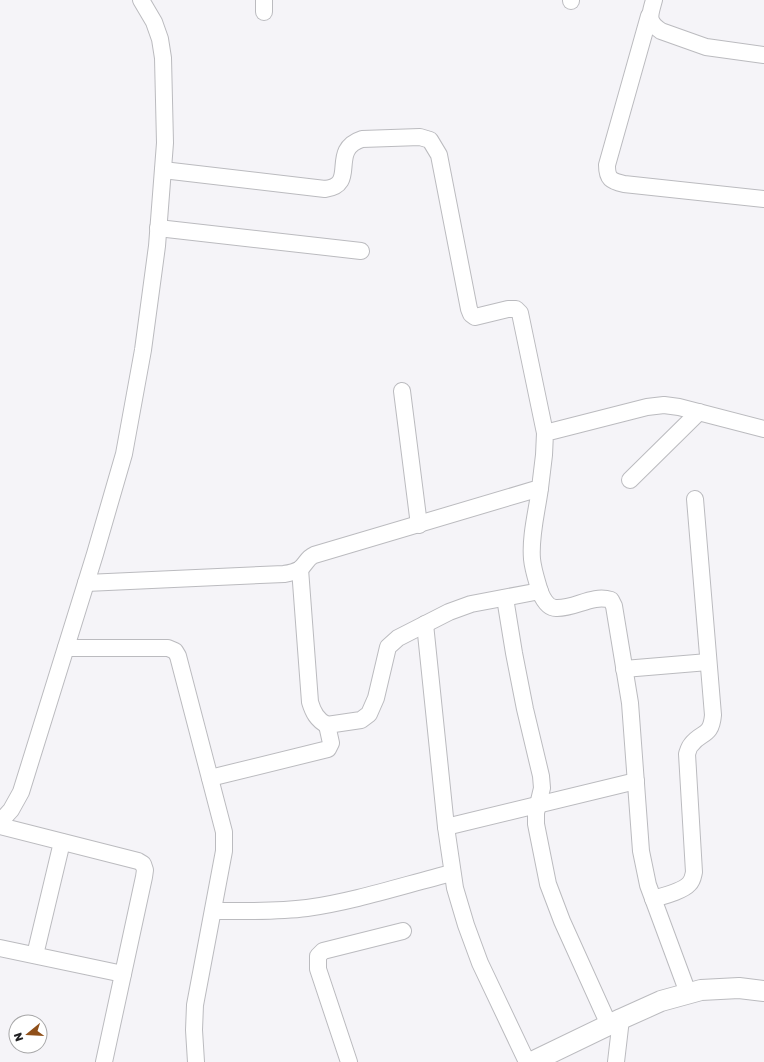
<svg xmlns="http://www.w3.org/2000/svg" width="764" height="1062" font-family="'Golos Text',sans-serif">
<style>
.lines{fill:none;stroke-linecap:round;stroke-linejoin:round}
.minor-casing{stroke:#bbbbbf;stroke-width:18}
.tertiary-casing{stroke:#bbbbbf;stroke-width:22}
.minor{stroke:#fff;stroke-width:16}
.tertiary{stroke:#fff;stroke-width:20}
</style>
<rect width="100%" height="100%" fill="#f5f4f8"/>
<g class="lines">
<defs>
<g id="minor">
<path d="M654,0C650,15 646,21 661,31L706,47L764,55"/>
<polyline points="571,1 571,0"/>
<polyline points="264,12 264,0"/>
<path d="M649,16L607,165C607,179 611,181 624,184L764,199"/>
<path d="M163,170L325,189C359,185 328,150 362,139L420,137L430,140L439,155L469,309L471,314L475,317L508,309H516L520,313L545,433"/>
<polyline points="158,228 361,251"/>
<polyline points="402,391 419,525"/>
<polyline points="630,480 699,412"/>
<path d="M540,488C537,511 530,536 532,559C533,570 537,581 540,592C543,599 548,608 556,608C575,609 592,594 611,600L614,606L630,703L641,851L648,885L688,993"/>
<path d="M300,569L310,702C313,712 317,720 327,725"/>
<path d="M86,583L284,574C290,573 295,572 300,569C306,564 307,558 314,555L540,488L544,455L545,433L647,407L664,405L679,407L764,429"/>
<polyline points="505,598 514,653 525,709 541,776 542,788 536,813 536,824 548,884 562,921 609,1025"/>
<polyline points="425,624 446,827 455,888 466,925 480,963 527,1062"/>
<polyline points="66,648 168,648 175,651 178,656 224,832 224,851 195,1005 194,1030 196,1062"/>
<polyline points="624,669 708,662"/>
<polyline points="210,778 328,749 331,743 327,725 361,720 369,714 376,698 388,647 398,638 449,612 471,604 540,591"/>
<polyline points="0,822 11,810 21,792 95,554 124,454 143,350 157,246 165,143 163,58 160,39 154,22 141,0"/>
<polyline points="0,826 138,861 143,864 145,870 144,877 104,1062"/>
<polyline points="446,827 636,781"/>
<path d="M653,899C663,896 683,891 689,884C693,880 693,876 694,872L687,754C688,751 689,747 691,745C701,731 711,738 713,715L695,499"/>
<path d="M213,911C244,911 276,912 307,908C356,901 404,885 452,873"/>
<polyline points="0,948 123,974"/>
<polyline points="35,955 62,842"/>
<polyline points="349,1062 318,969 318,956 323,951 403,931"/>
<polyline points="616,1062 621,1019"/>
</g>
<polyline id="tertiary" points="532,1062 621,1019 661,1001 701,990 739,988 764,991"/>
</defs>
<use href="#minor" class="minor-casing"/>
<use href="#tertiary" class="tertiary-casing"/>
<use href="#minor" class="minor"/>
<use href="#tertiary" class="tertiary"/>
</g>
<g transform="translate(28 1034) rotate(252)"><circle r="19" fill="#ffffff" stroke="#a6a6a7"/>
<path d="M0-3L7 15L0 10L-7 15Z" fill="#8f4f19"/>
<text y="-6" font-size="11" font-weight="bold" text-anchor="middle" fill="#212123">N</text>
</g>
</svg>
